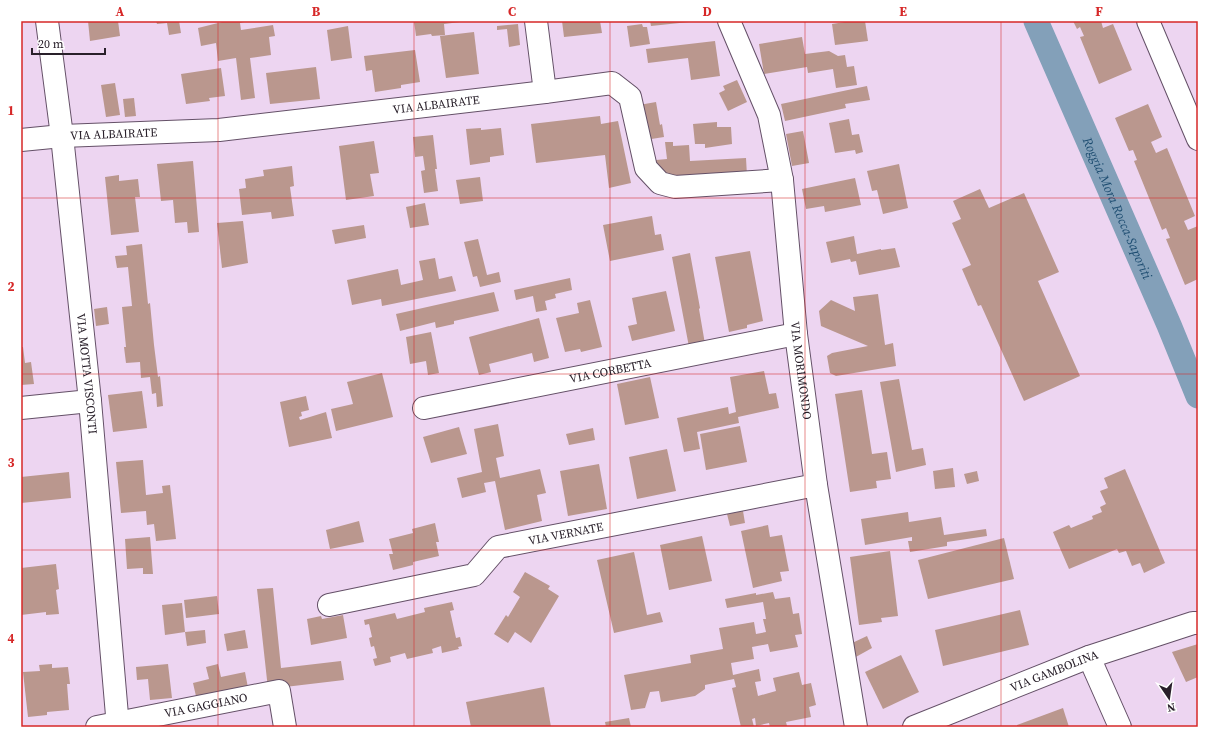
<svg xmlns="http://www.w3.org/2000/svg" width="1219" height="748" font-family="'Source Serif 4',serif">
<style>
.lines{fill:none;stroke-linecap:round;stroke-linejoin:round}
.canal{stroke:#83a0b9;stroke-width:25}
.building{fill:#ba978e}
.minor-casing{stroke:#645067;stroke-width:24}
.minor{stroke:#fff;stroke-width:22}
.grid{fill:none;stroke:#d62828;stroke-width:1;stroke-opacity:0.55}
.labels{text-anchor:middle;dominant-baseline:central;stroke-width:3;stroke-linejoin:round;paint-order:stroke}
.street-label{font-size:12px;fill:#29202a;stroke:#fff}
.water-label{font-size:13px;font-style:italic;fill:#1e4d71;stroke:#fff}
.neatline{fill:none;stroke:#d62828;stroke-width:1.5}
.grid-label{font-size:13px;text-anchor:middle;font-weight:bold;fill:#d62828}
</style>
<rect width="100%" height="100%" fill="#edd5f1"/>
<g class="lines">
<path class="canal" id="s1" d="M1036,21L1169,325L1198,396"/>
</g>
<g class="building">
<polygon points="88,21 118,21 120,36 90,41"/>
<polygon points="156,21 179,21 181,33 169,35 167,23 157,24"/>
<polygon points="226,21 248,21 240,23 241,30 273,25 275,36 269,37 271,55 250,58 255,98 241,100 236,58 218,61 216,43 201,46 198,28"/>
<polygon points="414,21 460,21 460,22 444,24 445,35 432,36 431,34 416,36"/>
<polygon points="562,21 600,21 602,33 564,37"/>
<polygon points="650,21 689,21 689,22 651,26"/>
<polygon points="851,21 865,21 868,41 835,45 832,24"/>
<polygon points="1073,21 1101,21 1103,28 1113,24 1132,70 1099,84 1080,37 1084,36 1080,27 1077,29"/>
<polygon points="518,24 520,45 509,47 507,29 497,30 497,26"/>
<polygon points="642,24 643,27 647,27 650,44 630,47 627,26"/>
<polygon points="348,26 352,58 331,61 327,30"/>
<polygon points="474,32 479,74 446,78 440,36"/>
<polygon points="802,37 805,54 829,51 838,56 845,55 847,67 854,66 857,85 836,88 833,69 808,73 807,67 764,74 759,44"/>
<polygon points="715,41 720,76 691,80 688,58 648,63 646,49"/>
<polygon points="415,50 420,82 401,85 401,88 375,92 372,70 366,71 364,56"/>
<polygon points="316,67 320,99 270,104 266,73"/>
<polygon points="221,68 225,96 209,98 210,101 186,104 181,74"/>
<polygon points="737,80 747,102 728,111 719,93 725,90 723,86"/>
<polygon points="115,83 120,115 106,117 101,85"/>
<polygon points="867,86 870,100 845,104 846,108 785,121 781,104"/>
<polygon points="134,98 136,116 125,117 123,99"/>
<polygon points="656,102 660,125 662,124 664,137 645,140 639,105"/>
<polygon points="1148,104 1162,137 1151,142 1156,153 1167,148 1195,216 1184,221 1188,230 1198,226 1198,279 1185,285 1166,239 1170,238 1166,228 1162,230 1134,161 1137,160 1133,150 1129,151 1115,118"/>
<polygon points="600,116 601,124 618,121 631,183 609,188 605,155 536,163 531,124"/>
<polygon points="849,119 852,135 859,134 863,152 856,154 855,150 835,153 829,123"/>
<polygon points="717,122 717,127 731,127 732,144 705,148 705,144 695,144 693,124"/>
<polygon points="481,128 481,130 501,128 504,155 490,157 490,162 470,165 466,129"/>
<polygon points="803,131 809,163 792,166 786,134"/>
<polygon points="433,135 437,169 435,169 438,191 424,193 421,171 425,170 423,156 415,157 413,137"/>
<polygon points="374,141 379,173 370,174 374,196 346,200 339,146"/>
<polygon points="665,142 673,142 673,146 689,145 690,161 746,158 747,176 658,178 656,160 667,159"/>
<polygon points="193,161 199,232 188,233 187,222 175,223 173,200 161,201 157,164"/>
<polygon points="899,164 908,208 883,214 877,190 872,191 867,171"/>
<polygon points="292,166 294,186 290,187 294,216 272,219 271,212 242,215 239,189 246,188 245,179 264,176 263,170"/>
<polygon points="119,175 119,181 138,179 140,197 135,197 139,232 111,235 105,177"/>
<polygon points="480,177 483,201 460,204 456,180"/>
<polygon points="855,178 861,205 825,212 824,206 806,209 802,189"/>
<polygon points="980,189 989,208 1024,193 1059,272 1038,281 1080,376 1024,401 981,305 978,306 962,269 971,265 952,223 961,219 953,201"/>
<polygon points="425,203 429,225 410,228 406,207"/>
<polygon points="652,216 655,235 661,234 664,250 610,261 603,225"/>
<polygon points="243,221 248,263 222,268 217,223"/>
<polygon points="364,225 366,238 335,244 332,230"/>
<polygon points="854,236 857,254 881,249 881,250 895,248 900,267 859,275 856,261 851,262 850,259 831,263 826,242"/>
<polygon points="478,239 487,275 499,272 501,282 480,287 477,276 473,277 464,242"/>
<polygon points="142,244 148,304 150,303 154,345 158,377 160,376 163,406 157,407 156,393 152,394 150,377 141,378 140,362 126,363 124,347 126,347 122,307 132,306 128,267 117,268 115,256 127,255 126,246"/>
<polygon points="750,251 763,321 747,325 747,328 729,332 715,257"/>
<polygon points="690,253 700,308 699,309 705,344 689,347 672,257"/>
<polygon points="435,258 439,279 452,276 456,291 382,306 381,299 352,305 347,280 398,269 401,285 423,280 419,261"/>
<polygon points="570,278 572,290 555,294 556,298 545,301 547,310 536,312 533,296 516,300 514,290"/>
<polygon points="666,291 675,331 632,341 628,326 637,324 632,298"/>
<polygon points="494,292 499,311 454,321 454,324 436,328 435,322 400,331 396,314"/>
<polygon points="878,294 885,345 893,343 896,366 836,376 830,373 827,356 832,353 868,346 821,326 819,311 831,300 855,311 853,297"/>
<polygon points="590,300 602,347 581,352 580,349 565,352 556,318 579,313 577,303"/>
<polygon points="107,307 109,324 96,326 94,309"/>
<polygon points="539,318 549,358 534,362 532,353 489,364 491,372 479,375 469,337"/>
<polygon points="431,332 439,373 428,375 426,361 410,364 406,337"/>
<polygon points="21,347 23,347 25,363 31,362 34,384 21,385"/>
<polygon points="764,371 769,394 776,393 779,408 738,417 739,423 697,432 700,449 684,452 677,418 728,407 729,414 736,412 730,377"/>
<polygon points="382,373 393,417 336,431 331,409 353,404 347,382"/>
<polygon points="650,377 659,418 625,425 617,384"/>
<polygon points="899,379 912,450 923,448 926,465 896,472 880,382"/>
<polygon points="862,390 872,454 887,452 891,479 876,481 877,488 850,492 835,394"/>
<polygon points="142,391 147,428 113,432 108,395"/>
<polygon points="306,396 309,410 301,412 302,416 299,417 300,420 326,412 332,438 289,447 280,402"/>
<polygon points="498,424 504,456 496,458 500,478 540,469 546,493 537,495 542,521 505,530 495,481 484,483 486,492 462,498 457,478 482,472 474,429"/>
<polygon points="740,426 747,462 706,470 700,434"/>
<polygon points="459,427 467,454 431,463 423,437"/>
<polygon points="593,428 595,440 569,445 566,434"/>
<polygon points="667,449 676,491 637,499 629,457"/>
<polygon points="143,460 146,495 163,493 162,486 170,485 176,539 156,541 154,524 147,525 146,511 121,513 116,462"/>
<polygon points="599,464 607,509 568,516 560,471"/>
<polygon points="953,468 955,487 935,489 933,471"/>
<polygon points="1125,469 1165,563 1144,573 1140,563 1132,566 1126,551 1119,553 1117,549 1069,569 1053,532 1069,525 1071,528 1093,519 1092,516 1102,512 1100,507 1106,504 1100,491 1108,488 1104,478"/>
<polygon points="977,471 979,481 967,484 964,474"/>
<polygon points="69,472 71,498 21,503 21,477"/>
<polygon points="743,511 745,523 730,526 727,514"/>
<polygon points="908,512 909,522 941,517 944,535 986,529 987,536 947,542 947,546 910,552 908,541 912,541 912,537 865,545 861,519"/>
<polygon points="359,521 364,542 330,549 326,530"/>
<polygon points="435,523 439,542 436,542 439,556 413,562 413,565 393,570 389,554 393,554 389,539 413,533 412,529"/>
<polygon points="768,525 770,537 782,535 789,571 780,572 782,581 753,588 741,531"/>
<polygon points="702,536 712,581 669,590 660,545"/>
<polygon points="150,537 153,574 143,574 143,568 127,569 125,539"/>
<polygon points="1004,538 1014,579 928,599 918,560"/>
<polygon points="890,551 898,616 881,618 882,622 859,625 850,557"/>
<polygon points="634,552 647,615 660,612 663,622 614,633 597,560"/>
<polygon points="56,564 59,589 56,590 59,614 46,615 46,612 21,615 21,568"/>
<polygon points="525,572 550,586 548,589 559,596 531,643 515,632 508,643 494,634 506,615 508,617 520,597 513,592"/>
<polygon points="273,588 281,668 341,661 344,680 268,689 257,589"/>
<polygon points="773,592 775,599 790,597 793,614 799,613 802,634 795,635 798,647 770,652 768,644 752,647 754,659 731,663 733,675 759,669 761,681 755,682 758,696 776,691 773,678 799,672 802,685 811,683 816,705 809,707 811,717 786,722 787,726 782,727 770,727 769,723 756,726 755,718 752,719 754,727 741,727 732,688 736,687 734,679 705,685 705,689 695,696 661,702 659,691 650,692 645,708 631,710 624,675 691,663 690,655 723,649 719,628 754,622 756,634 766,632 763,619 766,619 763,602 727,608 725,599 756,593 756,595"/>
<polygon points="217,596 219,614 186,618 184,600"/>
<polygon points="452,602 454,610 450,611 456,638 460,637 462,646 458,647 459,649 442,653 441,646 432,649 433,653 407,659 405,653 390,657 391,662 375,666 373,659 377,658 374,646 371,647 369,638 372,637 369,624 365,625 364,620 395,613 397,619 425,612 424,608"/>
<polygon points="182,603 185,632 165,635 162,605"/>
<polygon points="1020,610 1029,645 943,666 935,630"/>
<polygon points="343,615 347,638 311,645 307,619 321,616 322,619"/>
<polygon points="205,630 206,643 187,646 185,632"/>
<polygon points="245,630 248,648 227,651 224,634"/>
<polygon points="867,636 872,648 854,658 850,644"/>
<polygon points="1198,644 1198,677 1186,682 1172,652"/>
<polygon points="901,655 919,692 883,709 865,672"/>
<polygon points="52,664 52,668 68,667 70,684 67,684 69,710 47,712 47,715 28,717 23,672 40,671 39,665"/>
<polygon points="168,664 172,698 150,700 148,679 137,680 136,667"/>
<polygon points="218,664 221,677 245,672 249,693 198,705 193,683 209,679 206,667"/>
<polygon points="544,687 551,727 471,727 466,702"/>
<polygon points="1063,708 1069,727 1017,727 1017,725"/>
<polygon points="629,718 631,727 606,727 605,722"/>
</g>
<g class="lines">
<defs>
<g id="minor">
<path id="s2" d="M47,21L62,136L90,401L118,727"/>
<polyline points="536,21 545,92"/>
<path id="s3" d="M729,21L769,115L782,180L796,334L816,485L856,727"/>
<polyline points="1148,21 1198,139"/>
<path id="s4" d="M21,140L62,136L219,130L545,92L612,83L630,97L646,168L660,183L675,187L782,180"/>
<polyline points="21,408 90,401"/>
<path id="s5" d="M424,408L796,334"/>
<path id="s6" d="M329,605L474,575L498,547L816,485"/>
<polyline points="1089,657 1120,727"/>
<path id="s7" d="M97,727L279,691L285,727"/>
<path id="s8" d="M914,727L1089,657L1193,623H1198"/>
</g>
</defs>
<use href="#minor" class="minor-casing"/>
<use href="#minor" class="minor"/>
</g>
<path class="grid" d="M218,21V727M414,21V727M610,21V727M805,21V727M1001,21V727M21,198H1198M21,374H1198M21,550H1198"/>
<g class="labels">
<g class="street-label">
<text stroke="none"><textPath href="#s4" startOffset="417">VIA ALBAIRATE</textPath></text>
<text stroke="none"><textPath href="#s4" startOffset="93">VIA ALBAIRATE</textPath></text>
<text stroke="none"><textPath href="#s5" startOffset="190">VIA CORBETTA</textPath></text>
<text stroke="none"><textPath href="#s3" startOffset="360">VIA MORIMONDO</textPath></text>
<text stroke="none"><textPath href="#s2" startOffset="355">VIA MOTTA VISCONTI</textPath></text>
<text stroke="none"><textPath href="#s6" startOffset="254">VIA VERNATE</textPath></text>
<text stroke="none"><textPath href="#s8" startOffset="151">VIA GAMBOLINA</textPath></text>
<text stroke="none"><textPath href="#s7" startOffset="111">VIA GAGGIANO</textPath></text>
</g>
<g class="water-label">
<text stroke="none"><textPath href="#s1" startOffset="204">Roggia Mora Rocca-Saporiti</textPath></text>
</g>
</g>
<rect width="1219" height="748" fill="none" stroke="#ffffff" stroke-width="44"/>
<g transform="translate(1169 698) rotate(167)" stroke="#ffffff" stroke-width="3" paint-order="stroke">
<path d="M0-3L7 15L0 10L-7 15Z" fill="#29202a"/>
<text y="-6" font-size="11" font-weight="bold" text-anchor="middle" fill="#29202a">N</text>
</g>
<path d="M32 48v6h73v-6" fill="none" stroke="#29202a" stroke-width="2"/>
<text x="38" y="48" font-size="12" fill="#29202a" stroke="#ffffff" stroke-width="3" paint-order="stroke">20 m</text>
<rect x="22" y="22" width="1175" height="704" class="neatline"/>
<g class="grid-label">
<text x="120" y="16">A</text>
<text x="316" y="16">B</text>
<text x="512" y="16">C</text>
<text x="707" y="16">D</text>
<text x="903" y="16">E</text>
<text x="1099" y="16">F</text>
<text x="11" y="115">1</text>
<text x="11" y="291">2</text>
<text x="11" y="467">3</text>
<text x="11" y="643">4</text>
</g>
</svg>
